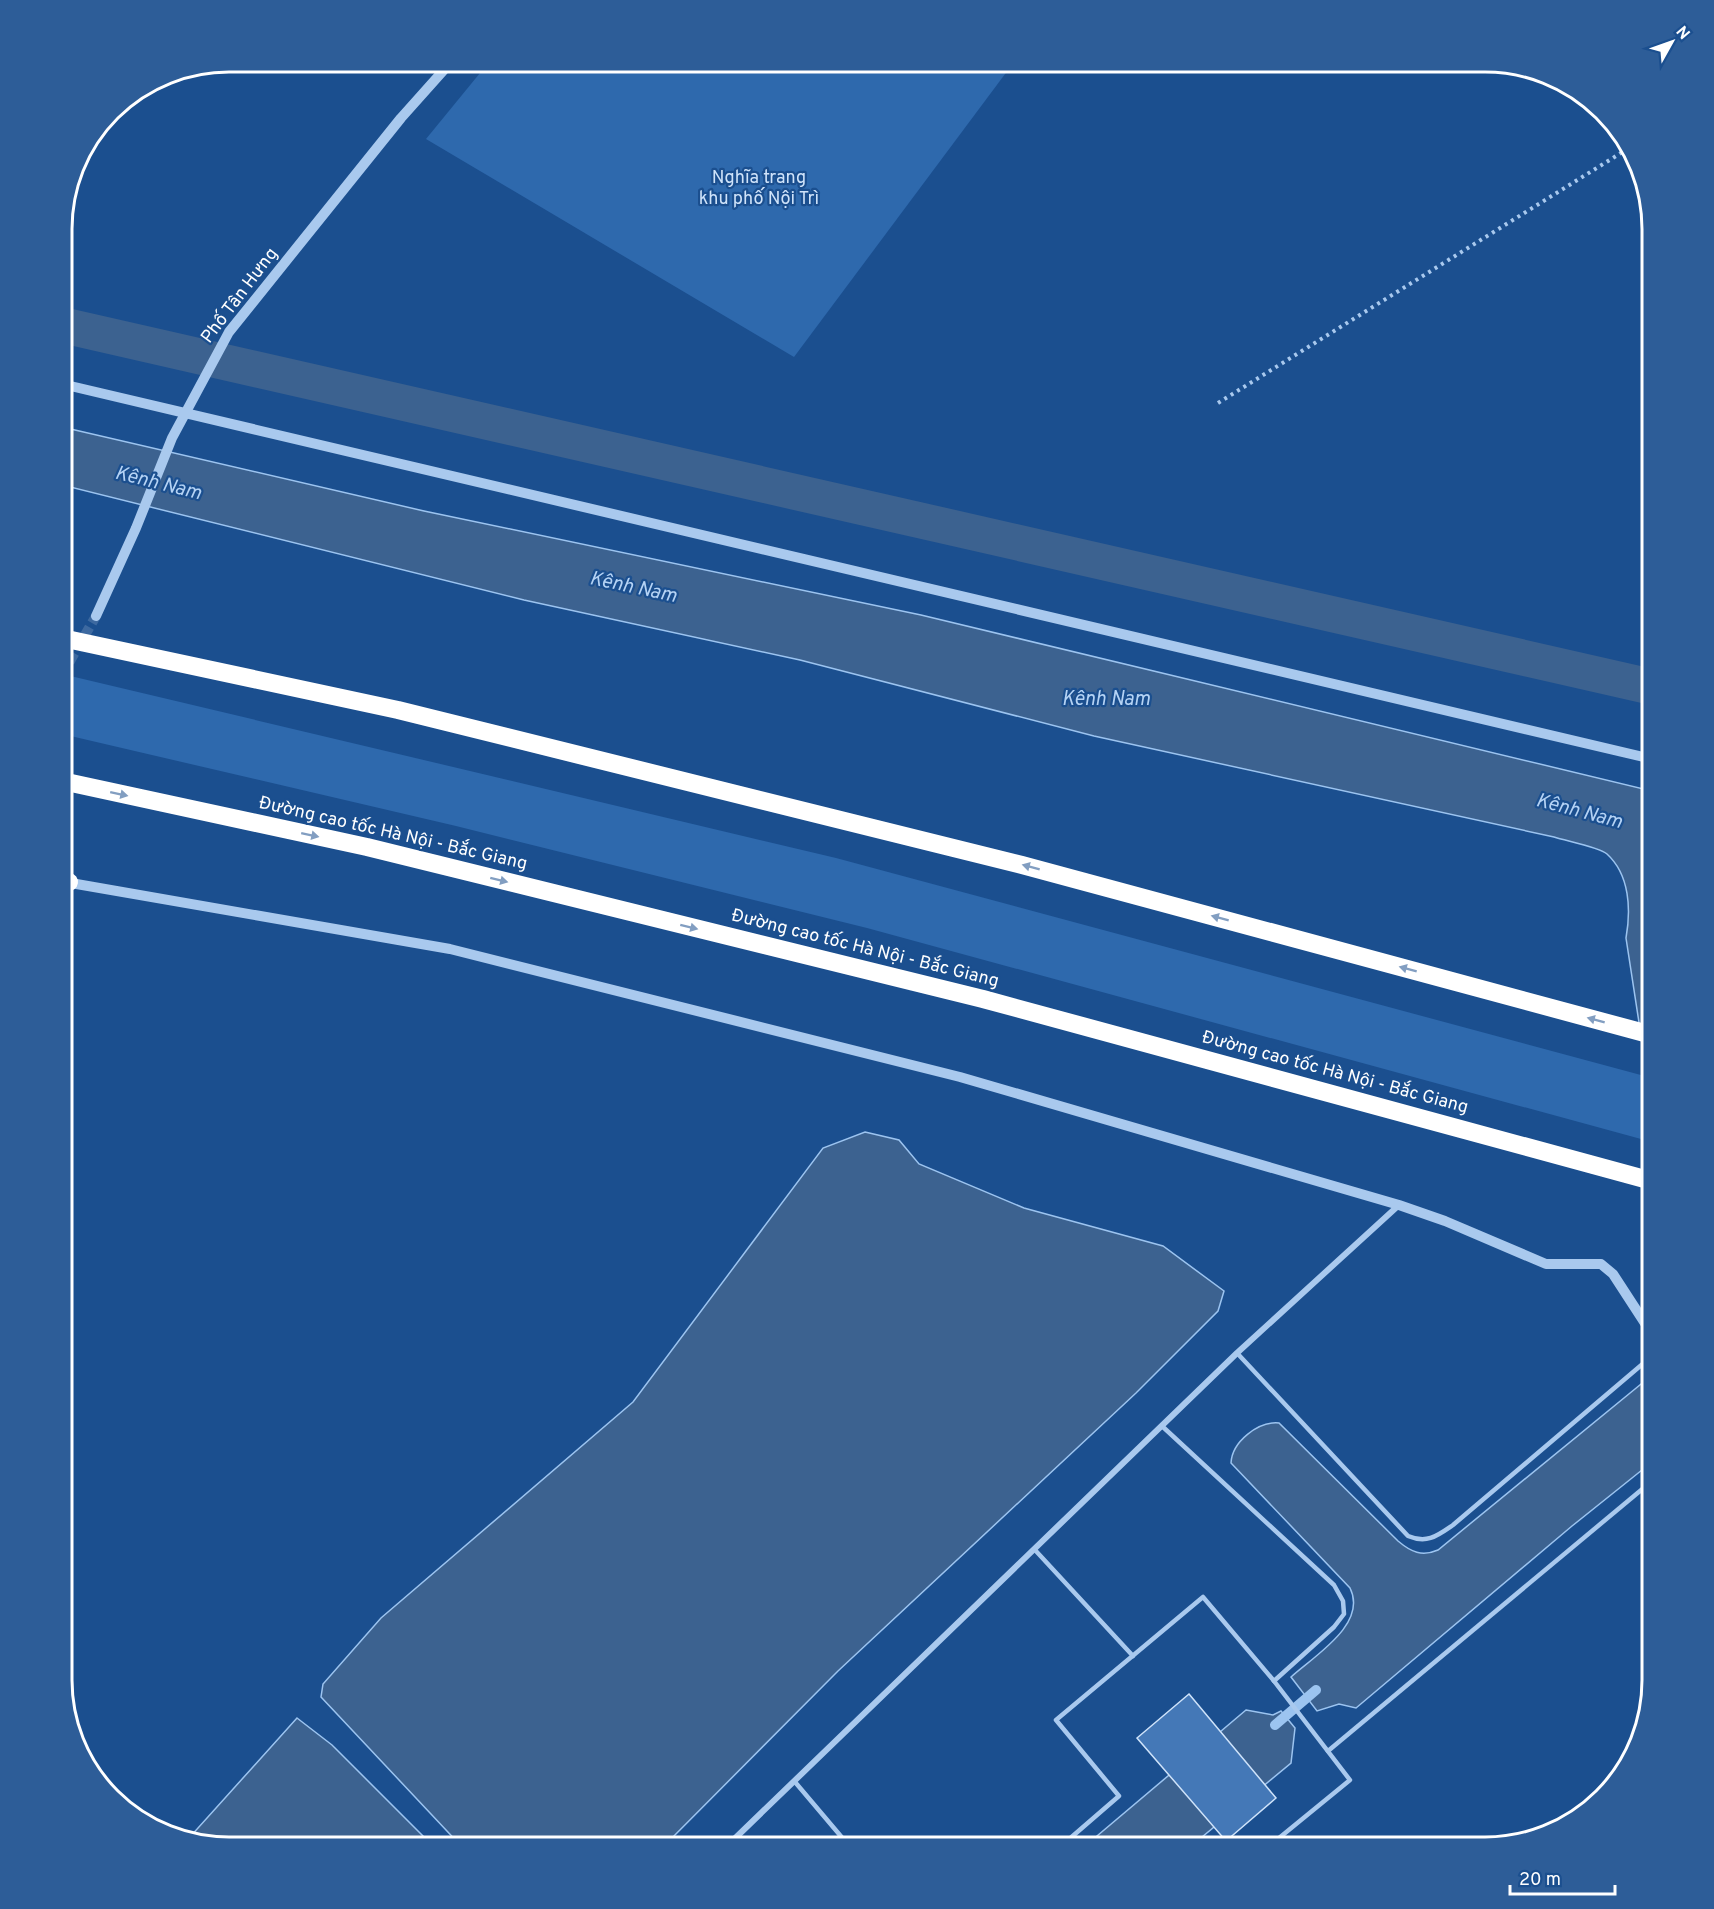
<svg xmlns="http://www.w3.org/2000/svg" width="1714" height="1909" font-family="Overpass,sans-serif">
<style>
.green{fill:#2e69ad}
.water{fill:#3c6290;stroke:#9cc4f0;stroke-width:1.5}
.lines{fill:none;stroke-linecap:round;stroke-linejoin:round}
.stream{stroke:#9cc4f0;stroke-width:10}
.canal{stroke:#3c6290;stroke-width:36}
.building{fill:#4478b7;stroke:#cfe3fa;stroke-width:1.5}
.tertiary-tunnel{stroke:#3d69a0;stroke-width:10;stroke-dasharray:10 5;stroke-linecap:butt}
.path{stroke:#a9c9ee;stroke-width:4;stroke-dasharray:3 4.5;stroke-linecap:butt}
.service{stroke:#a9c9ee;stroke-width:4.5}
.minor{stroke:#a9c9ee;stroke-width:6}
.tertiary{stroke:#a9c9ee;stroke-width:10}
.motorway{stroke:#fff;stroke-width:18}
.oneway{fill:#829ec1}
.labels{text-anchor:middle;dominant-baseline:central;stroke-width:4.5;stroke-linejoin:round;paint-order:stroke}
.park-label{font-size:18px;fill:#cfe3fa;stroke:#1b4f8f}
.street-label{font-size:18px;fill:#fff;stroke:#1b4f8f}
.water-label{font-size:20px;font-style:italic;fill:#b5d3f5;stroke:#1b4f8f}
.rim{fill:none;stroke:#fff;stroke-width:3}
</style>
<rect width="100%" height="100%" fill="#1b4f8f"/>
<g class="green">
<polygon points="489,62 1014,62 794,357 426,139"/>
<polygon points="62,674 836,858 1652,1078 1652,1142 867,928 456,826 62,734"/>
</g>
<g class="water">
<path d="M62,427L424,511L921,615L1652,791V1107L1626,938C1631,910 1630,875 1607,854C1599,847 1566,841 1554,837L1094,736L800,660L524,600L62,485Z"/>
<polygon points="865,1132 899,1140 919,1164 1024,1208 1163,1246 1224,1291 1218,1311 1136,1393 838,1671 663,1847 462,1847 321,1697 323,1684 381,1618 633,1402 823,1148"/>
<path d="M1646,1380L1652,1381V1462L1572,1526L1356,1708L1339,1704L1317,1711L1291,1677C1314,1656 1368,1624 1350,1588L1231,1463C1232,1442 1258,1421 1279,1423L1398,1541C1411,1552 1422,1557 1438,1550Z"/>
<polygon points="1246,1710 1273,1715 1281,1711 1295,1728 1291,1763 1190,1847 1084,1847"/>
<polygon points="297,1718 332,1745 434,1847 229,1847 189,1838"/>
</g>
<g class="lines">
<polyline class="stream" points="1275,1725 1316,1690"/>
<polyline class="canal" points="62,325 1652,687"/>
</g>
<polygon class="building" points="1189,1694 1276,1798 1226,1841 1137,1738"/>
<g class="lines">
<polyline class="tertiary-tunnel" points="62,675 96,616"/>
<polyline class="path" points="1218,403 1629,148"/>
<g class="service">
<path d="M1237,1353L1408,1536C1427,1544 1437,1536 1453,1525L1652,1356"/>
<polyline points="1035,1550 1133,1656"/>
<polyline points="1328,1751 1652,1481"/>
<polyline points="795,1782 850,1847"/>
<polyline points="1060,1847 1119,1796 1056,1720 1203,1597 1274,1681 1334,1627 1344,1614 1343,1601 1334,1585 1163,1427"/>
<polyline points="1268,1847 1350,1780 1274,1681"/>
</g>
<polyline class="minor" points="726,1847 1237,1353 1399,1205"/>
<g class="tertiary">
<polyline points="62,384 1652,759"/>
<polyline points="96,616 136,528 172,438 229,332 401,118 451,62"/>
<polyline points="65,882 450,949 960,1077 1399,1205 1445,1221 1546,1264 1601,1264 1613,1274 1652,1334"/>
</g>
<g class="motorway">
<polyline points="62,638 398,710 1022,865 1652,1035"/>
<polyline points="62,781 367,847 983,999 1652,1181"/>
<polyline points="62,881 69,882"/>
</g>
</g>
<defs><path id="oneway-solid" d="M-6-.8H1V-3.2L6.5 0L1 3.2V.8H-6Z" transform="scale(1.5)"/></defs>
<g class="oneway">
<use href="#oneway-solid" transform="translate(119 794) rotate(12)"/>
<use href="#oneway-solid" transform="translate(310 835) rotate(12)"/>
<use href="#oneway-solid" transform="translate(1031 867) rotate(-165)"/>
<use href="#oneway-solid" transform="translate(499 880) rotate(14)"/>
<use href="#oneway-solid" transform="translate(1220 918) rotate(-165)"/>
<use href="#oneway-solid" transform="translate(689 927) rotate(14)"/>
<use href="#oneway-solid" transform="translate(1408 969) rotate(-165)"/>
<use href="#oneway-solid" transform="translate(1596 1020) rotate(-165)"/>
</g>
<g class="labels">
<g class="park-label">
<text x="759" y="178">Nghĩa trang<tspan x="759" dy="21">khu phố Nội Trì</tspan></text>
</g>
<g class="street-label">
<text transform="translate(240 296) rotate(-53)">Phố Tân Hưng</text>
<text transform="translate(393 834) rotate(13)">Đường cao tốc Hà Nội - Bắc Giang</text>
<text transform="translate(865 949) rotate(14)">Đường cao tốc Hà Nội - Bắc Giang</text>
<text transform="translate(1335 1073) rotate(15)">Đường cao tốc Hà Nội - Bắc Giang</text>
</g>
<g class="water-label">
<text transform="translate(158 484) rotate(14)">Kênh Nam</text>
<text transform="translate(633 588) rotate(12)">Kênh Nam</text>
<text x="1106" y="700">Kênh Nam</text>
<text transform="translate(1579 812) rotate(15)">Kênh Nam</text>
</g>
</g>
<path d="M0 0H1714V1909H0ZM229 72H1485A157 157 0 0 1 1642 229V1680A157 157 0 0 1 1485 1837H229A157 157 0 0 1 72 1680V229A157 157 0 0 1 229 72Z" fill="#2d5d98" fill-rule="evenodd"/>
<path class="rim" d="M229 72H1485A157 157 0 0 1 1642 229V1680A157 157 0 0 1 1485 1837H229A157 157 0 0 1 72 1680V229A157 157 0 0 1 229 72Z"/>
<g transform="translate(1672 42) rotate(50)" stroke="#1b4f8f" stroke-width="4.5" paint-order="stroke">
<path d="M0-4.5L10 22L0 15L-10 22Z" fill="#ffffff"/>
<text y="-9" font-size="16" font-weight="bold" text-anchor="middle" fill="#ffffff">N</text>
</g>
<path d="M1510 1885v9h105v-9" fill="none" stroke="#ffffff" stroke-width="3"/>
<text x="1519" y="1885" font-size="18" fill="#ffffff" stroke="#1b4f8f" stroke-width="4.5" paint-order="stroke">20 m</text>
</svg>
